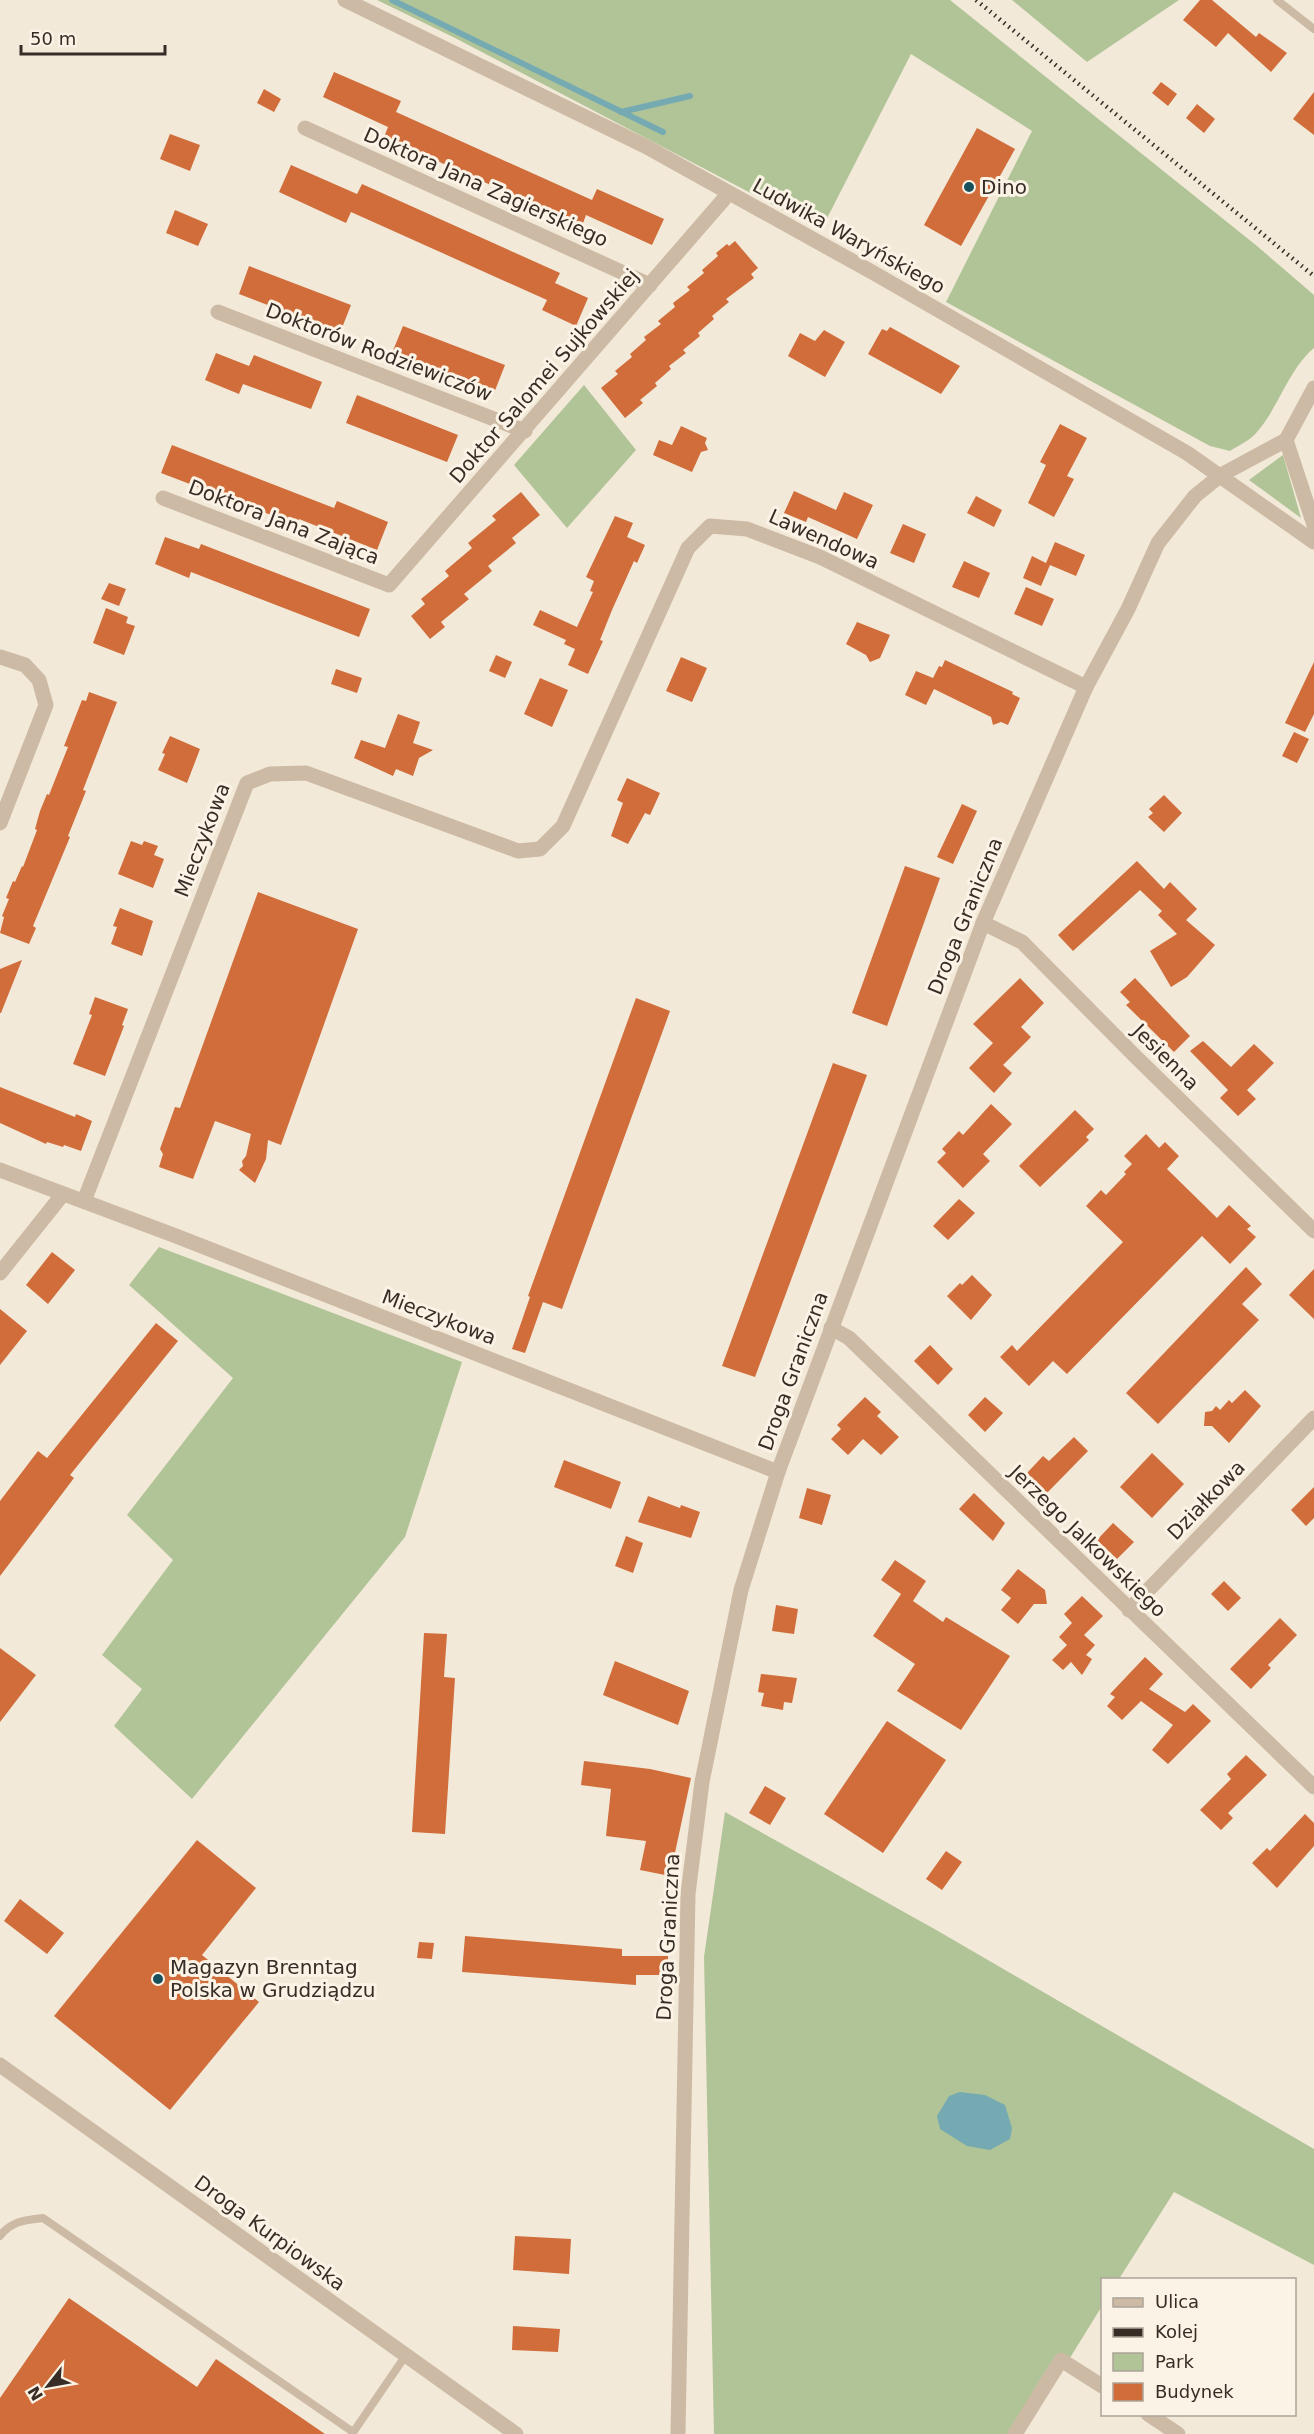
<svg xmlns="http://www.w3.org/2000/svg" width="1314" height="2434" font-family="'DejaVu Sans',sans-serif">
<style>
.green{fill:#b1c497}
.water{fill:#75aab3}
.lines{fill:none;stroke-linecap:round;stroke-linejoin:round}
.stream{stroke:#75aab3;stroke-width:6}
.building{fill:#d06d3a}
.service{stroke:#ccbaa4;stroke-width:8}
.minor{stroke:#ccbaa4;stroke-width:15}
.tertiary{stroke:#ccbaa4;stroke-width:15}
.rail{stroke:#372d26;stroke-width:4.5;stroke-dasharray:1.5 4.5;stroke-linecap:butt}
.poi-dot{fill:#18515c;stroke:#fbf3e5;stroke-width:2}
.labels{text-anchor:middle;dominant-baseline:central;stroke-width:6;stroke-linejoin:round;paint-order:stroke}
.street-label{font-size:20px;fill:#372d26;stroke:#fbf3e5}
.poi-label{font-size:20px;fill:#372d26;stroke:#fbf3e5;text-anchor:start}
</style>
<rect width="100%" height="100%" fill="#f3e9d9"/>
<g class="green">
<path d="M377,0H950L1257,246L1314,295V348C1288,370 1279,407 1257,432C1251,440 1239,445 1230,451L1210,446L946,302L1032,131L911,54L821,230L455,38Z"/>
<polygon points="1012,0 1179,0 1087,62"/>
<polygon points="584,385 636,450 567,528 514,465"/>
<polygon points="1283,455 1301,518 1249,480"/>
<polygon points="159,1247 462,1362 405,1537 192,1799 114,1726 142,1689 102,1655 173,1560 127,1515 233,1378 129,1285"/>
<polygon points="725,1812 938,1931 1314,2149 1314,2265 1174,2192 1119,2279 1102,2280 1102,2306 1023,2434 714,2434 704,1957"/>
</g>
<polygon class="water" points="960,2092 985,2095 1005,2105 1012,2128 1010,2139 990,2150 967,2146 940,2129 937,2116 949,2096"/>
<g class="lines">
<g class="stream">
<polyline points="392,0 663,132"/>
<polyline points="621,112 690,96"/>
</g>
</g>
<g class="building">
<polygon points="1200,0 1212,0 1256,37 1259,33 1287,53 1271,72 1228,33 1216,47 1183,20"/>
<polygon points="334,72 401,101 396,112 592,200 597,189 664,219 652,245 586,215 582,226 384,137 388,127 323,97"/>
<polygon points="1161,82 1177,94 1168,106 1152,93"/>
<polygon points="264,89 281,99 274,112 257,103"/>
<polygon points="1314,92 1314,135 1293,119"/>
<polygon points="1197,104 1215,119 1204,133 1186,118"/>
<polygon points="977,128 1015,149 961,246 924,225"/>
<polygon points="170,134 200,145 190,171 160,159"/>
<polygon points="291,165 357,194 362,184 560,273 555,283 588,298 576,326 542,310 547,300 351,212 346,223 279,192"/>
<polygon points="175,210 208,224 198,246 166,233"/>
<polygon points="735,241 758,268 751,274 754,278 726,299 729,302 712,316 714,319 698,333 700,336 683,350 686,353 669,366 671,369 655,383 657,386 640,400 643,403 625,418 601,388 618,374 615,371 632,357 630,354 646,340 644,337 661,324 658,321 675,307 673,303 690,290 687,287 704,273 702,270 718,256 716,253 727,244 729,246"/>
<polygon points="249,266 351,305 340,333 239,294"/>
<polygon points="403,326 505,365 494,393 392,353"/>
<polygon points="890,327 960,366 941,394 868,354 882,329 887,331"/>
<polygon points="824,330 845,342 825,377 788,356 800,333 815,341"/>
<polygon points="216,353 249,366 254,355 322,382 311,409 243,384 239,394 205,380"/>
<polygon points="357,395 458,435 447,462 346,423"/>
<polygon points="1060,424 1087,438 1067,476 1074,479 1054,517 1028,503 1046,465 1040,462"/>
<polygon points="681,426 707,438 705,443 708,450 701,452 692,472 653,455 659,440 672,445"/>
<polygon points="172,445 334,508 337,501 388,522 377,550 299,519 297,525 161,473"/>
<polygon points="794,491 836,510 844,492 873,505 857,539 808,517 806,522 784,513"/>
<polygon points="521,492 540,515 512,538 516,543 488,566 492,571 464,594 469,599 441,622 445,627 430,639 411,616 425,604 421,599 449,576 445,571 472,548 468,543 496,520 492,516"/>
<polygon points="976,496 1002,510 994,527 967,513"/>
<polygon points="615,516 633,523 627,537 645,545 637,563 634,561 612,610 600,640 603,641 588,674 568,665 575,649 564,644 566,640 533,625 540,610 577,627 593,592 590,591 594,581 586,577"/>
<polygon points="903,524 926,534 914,563 890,553"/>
<polygon points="165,537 199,549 201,544 370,609 359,637 191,572 189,578 155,564"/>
<polygon points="1055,542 1085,555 1076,576 1050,565 1041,586 1023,578 1032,556 1046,563"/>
<polygon points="964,561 990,573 979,598 952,587"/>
<polygon points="109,583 126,589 119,606 101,599"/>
<polygon points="1026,587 1054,599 1042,626 1014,614"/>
<polygon points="106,608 128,617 126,623 135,626 124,655 93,643"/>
<polygon points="857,622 890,635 880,658 870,662 866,655 846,644"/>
<polygon points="496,655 512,662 505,678 489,671"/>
<polygon points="681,657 707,668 692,702 666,691"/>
<polygon points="945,660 1013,692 1012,694 1020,698 1008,725 1001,722 993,725 991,717 934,689 926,705 905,695 916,671 933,678 939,666 942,667"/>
<polygon points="1314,662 1314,714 1305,732 1285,723"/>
<polygon points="336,669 362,678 357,693 331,684"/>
<polygon points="540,678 568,690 552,727 524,714"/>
<polygon points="89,692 117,702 83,790 86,791 68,836 70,837 33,926 36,928 29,944 0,933 4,917 2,916 9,899 6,898 13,881 15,882 22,866 23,867 37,830 35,829 40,811 47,794 49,795 68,747 64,746 82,700 86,701"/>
<polygon points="398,714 420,722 413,743 433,750 419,758 413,776 396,769 393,776 354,758 361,740 385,748"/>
<polygon points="1294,732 1309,739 1297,763 1282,756"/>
<polygon points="170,736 200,749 187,783 158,770 165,754 162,753"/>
<polygon points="627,778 660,793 650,815 645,813 628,844 611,836 623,803 617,800"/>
<polygon points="1164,795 1182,813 1164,832 1148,817 1153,813 1149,809"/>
<polygon points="962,804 977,811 953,864 937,857"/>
<polygon points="131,841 142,845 144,841 158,846 154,855 164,859 153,888 118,874"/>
<polygon points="1137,861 1164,889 1170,882 1197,909 1186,920 1215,945 1187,977 1171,987 1150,951 1177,934 1158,915 1162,911 1140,890 1073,951 1058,935"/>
<polygon points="905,866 940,878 887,1026 852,1013"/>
<polygon points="258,892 358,929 281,1145 268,1140 266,1159 255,1183 239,1170 243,1166 242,1161 246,1156 251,1134 215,1121 193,1179 159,1167 163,1154 160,1149 175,1107 180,1108"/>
<polygon points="120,908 153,921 142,956 111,944 117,927 113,926"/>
<polygon points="22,960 1,1013 0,1013 0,969"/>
<polygon points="1020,978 1044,1003 1021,1027 1031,1037 1003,1065 1012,1073 994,1093 969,1068 993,1043 973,1024"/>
<polygon points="1135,978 1190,1036 1174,1052 1126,1005 1130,1002 1120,992"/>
<polygon points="95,997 128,1009 122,1025 124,1026 105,1076 73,1064 92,1015 89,1014"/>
<polygon points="636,998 670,1011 562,1309 543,1302 525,1353 512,1349 530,1297 528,1296"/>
<polygon points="1203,1041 1231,1067 1254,1044 1274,1063 1247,1090 1256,1099 1238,1116 1220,1098 1228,1090 1190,1051"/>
<polygon points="833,1063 867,1075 755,1377 722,1366"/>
<polygon points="0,1087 75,1117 76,1114 92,1121 81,1151 64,1145 63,1147 47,1142 46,1144 0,1123"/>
<polygon points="991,1104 1012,1124 983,1154 990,1161 963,1188 937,1162 946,1153 942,1149 959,1131 963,1135"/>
<polygon points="1075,1110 1094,1129 1086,1137 1089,1140 1040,1187 1019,1166"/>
<polygon points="1146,1134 1159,1148 1165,1142 1179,1156 1167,1169 1217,1218 1229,1205 1251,1226 1247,1229 1256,1237 1230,1264 1202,1236 1067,1374 1053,1361 1029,1386 1000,1357 1012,1345 1017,1351 1123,1242 1086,1206 1101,1190 1106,1195 1126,1174 1124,1172 1132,1164 1124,1156"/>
<polygon points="959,1199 975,1213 948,1240 933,1226"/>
<polygon points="52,1252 75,1270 48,1304 26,1285"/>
<polygon points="1246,1267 1262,1284 1242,1304 1259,1320 1158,1424 1126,1393"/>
<polygon points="1314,1269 1314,1319 1289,1295"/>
<polygon points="972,1275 992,1295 971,1320 947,1296 960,1283 962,1285"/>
<polygon points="0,1309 27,1331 0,1365"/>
<polygon points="156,1323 178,1341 70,1475 74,1478 0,1576 0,1501 38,1451 47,1458"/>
<polygon points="930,1345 953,1369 938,1385 914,1361"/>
<polygon points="1245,1390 1261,1406 1229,1443 1212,1426 1204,1426 1205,1412 1212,1411 1216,1406 1220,1410 1229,1400 1232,1403"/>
<polygon points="865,1397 881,1412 877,1416 899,1437 881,1455 863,1439 848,1455 831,1439 841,1429 837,1425"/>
<polygon points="985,1397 1003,1413 985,1432 968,1415"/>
<polygon points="1074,1437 1088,1451 1047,1493 1027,1473 1043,1456 1049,1461"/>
<polygon points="1152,1453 1184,1484 1152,1518 1120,1487"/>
<polygon points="564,1460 621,1482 611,1509 554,1487"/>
<polygon points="1314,1487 1314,1518 1306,1526 1291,1510"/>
<polygon points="807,1488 831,1495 822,1525 799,1518"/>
<polygon points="974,1493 1005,1523 993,1541 959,1509"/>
<polygon points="648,1496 680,1508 681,1505 700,1512 691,1538 638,1522"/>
<polygon points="1113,1523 1134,1542 1117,1559 1097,1540"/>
<polygon points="626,1536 643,1543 633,1573 615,1566"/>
<polygon points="895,1560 926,1581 913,1601 943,1622 946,1617 1010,1656 961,1730 897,1691 915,1664 873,1636 901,1594 881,1580"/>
<polygon points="1018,1569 1045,1590 1047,1604 1034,1604 1018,1624 1001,1610 1011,1598 1001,1590"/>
<polygon points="1224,1581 1241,1598 1228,1611 1211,1594"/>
<polygon points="1082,1596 1103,1616 1084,1635 1095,1645 1086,1655 1092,1659 1082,1675 1071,1662 1063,1670 1052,1660 1067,1645 1059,1637 1072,1623 1064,1614"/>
<polygon points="776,1605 798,1609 794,1634 772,1631"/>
<polygon points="1280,1618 1297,1635 1268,1665 1271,1668 1251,1689 1230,1669"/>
<polygon points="424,1633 447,1634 444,1677 455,1678 445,1834 412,1832"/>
<polygon points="0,1648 36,1675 0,1722"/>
<polygon points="1145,1657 1163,1674 1149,1689 1185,1712 1193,1704 1211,1721 1168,1764 1152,1750 1173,1725 1141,1701 1122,1720 1107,1706 1115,1697 1110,1694"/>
<polygon points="615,1661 689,1691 678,1725 603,1695"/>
<polygon points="761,1674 797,1678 792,1703 784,1702 783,1710 761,1706 764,1693 758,1692"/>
<polygon points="887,1721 946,1760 883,1853 824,1814"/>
<polygon points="1246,1755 1267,1775 1228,1813 1233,1818 1221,1830 1200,1810 1231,1779 1227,1774"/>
<polygon points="584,1761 650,1769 691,1778 670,1876 640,1870 646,1841 606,1836 611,1789 581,1785"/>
<polygon points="765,1786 786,1798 770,1825 749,1813"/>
<polygon points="1305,1814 1314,1823 1314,1846 1277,1888 1252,1863 1267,1848 1270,1851"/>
<polygon points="197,1840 256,1888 202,1955 259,2002 170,2110 54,2016"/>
<polygon points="946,1851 962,1862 942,1890 926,1879"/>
<polygon points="20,1899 64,1933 47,1954 4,1921"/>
<polygon points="465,1936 622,1949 622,1956 668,1956 668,1975 636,1975 636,1985 462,1972"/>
<polygon points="419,1942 434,1943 432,1959 417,1958"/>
<polygon points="515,2236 571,2239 569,2274 513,2270"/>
<polygon points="69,2298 197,2387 216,2359 325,2434 0,2434 0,2398"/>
<polygon points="513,2326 560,2329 558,2352 512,2350"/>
</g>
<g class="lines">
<g class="service">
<polyline points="1277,0 1314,29"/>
<path d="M0,2236C11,2221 25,2220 43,2218L353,2432"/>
<polyline points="352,2434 406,2355"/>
</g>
<g class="minor">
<polyline points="345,0 645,146 872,272 1187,453 1314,542"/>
<polyline points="305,128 650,285"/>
<polyline points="218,312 525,431"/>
<polyline points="163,498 389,585 724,199 727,192"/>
<polyline points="0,657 25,665 39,680 46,705 0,823"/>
<polyline points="983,923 1022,942 1137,1058 1314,1231"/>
<polyline points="0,1170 176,1236 778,1472"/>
<polyline points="84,1201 247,783 270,774 306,773 518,851 540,849 563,826 688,548 710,526 747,529 820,557 1086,687"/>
<polyline points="0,1273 63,1194"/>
<polyline points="831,1328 849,1338 1314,1787"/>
<polyline points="1129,1610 1314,1418"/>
<polyline points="0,2065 516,2434"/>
<polyline points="1148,2414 1178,2434"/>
<polyline points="678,2434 688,1894 702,1782 741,1590 778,1472 983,923 1086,687 1128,609 1158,543 1195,496 1221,475 1286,440"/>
<polyline points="1015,2434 1061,2360 1102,2386"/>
</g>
<polyline class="tertiary" points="1314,388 1286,440 1314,525"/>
<polyline class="rail" points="976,0 1314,276"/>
</g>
<g class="poi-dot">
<circle cx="969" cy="187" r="6"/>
<circle cx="158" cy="1979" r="6"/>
</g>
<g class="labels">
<g class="street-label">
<text transform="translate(486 187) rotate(24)">Doktora Jana Zagierskiego</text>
<text transform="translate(849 236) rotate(29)">Ludwika Waryńskiego</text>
<text transform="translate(379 352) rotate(21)">Doktorów Rodziewiczów</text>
<text transform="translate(544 376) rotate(-49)">Doktor Salomei Sujkowskiej</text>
<text transform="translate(284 522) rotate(21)">Doktora Jana Zająca</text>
<text transform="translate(824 539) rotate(24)">Lawendowa</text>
<text transform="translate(202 840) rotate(-69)">Mieczykowa</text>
<text transform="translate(965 916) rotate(-68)">Droga Graniczna</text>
<text transform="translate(1166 1057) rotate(45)">Jesienna</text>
<text transform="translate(439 1317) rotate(21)">Mieczykowa</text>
<text transform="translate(793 1371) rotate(-70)">Droga Graniczna</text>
<text transform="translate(1206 1500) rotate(-46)">Działkowa</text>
<text transform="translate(1088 1541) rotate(44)">Jerzego Jalkowskiego</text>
<text transform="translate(668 1937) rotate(-87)">Droga Graniczna</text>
<text transform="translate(270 2233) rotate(36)">Droga Kurpiowska</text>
</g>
<g class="poi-label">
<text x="981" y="187">Dino</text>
<text x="170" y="1967">Magazyn Brenntag<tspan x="170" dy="23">Polska w Grudziądzu</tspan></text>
</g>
</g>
<rect x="1101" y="2278" width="195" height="138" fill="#fbf3e5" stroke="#ada499" stroke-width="1.5"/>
<rect x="1113" y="2298" width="30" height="9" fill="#ccbaa4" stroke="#ada499" stroke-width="1.5"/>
<text x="1155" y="2308" font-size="18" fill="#372d26">Ulica</text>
<rect x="1113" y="2328" width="30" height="9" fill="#372d26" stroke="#ada499" stroke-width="1.5"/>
<text x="1155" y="2338" font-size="18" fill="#372d26">Kolej</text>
<rect x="1113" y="2353" width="30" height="18" fill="#b1c497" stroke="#ada499" stroke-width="1.5"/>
<text x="1155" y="2368" font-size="18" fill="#372d26">Park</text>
<rect x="1113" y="2383" width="30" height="18" fill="#d06d3a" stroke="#ada499" stroke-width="1.5"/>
<text x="1155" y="2398" font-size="18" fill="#372d26">Budynek</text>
<g transform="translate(48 2386) rotate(239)" stroke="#fbf3e5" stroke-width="4.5" paint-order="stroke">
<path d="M0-4.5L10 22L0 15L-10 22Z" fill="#372d26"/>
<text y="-9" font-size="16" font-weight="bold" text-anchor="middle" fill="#372d26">N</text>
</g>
<path d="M21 45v9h144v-9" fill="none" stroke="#372d26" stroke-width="3"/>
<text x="30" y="45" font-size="18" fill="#372d26" stroke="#fbf3e5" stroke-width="4.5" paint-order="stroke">50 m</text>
</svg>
